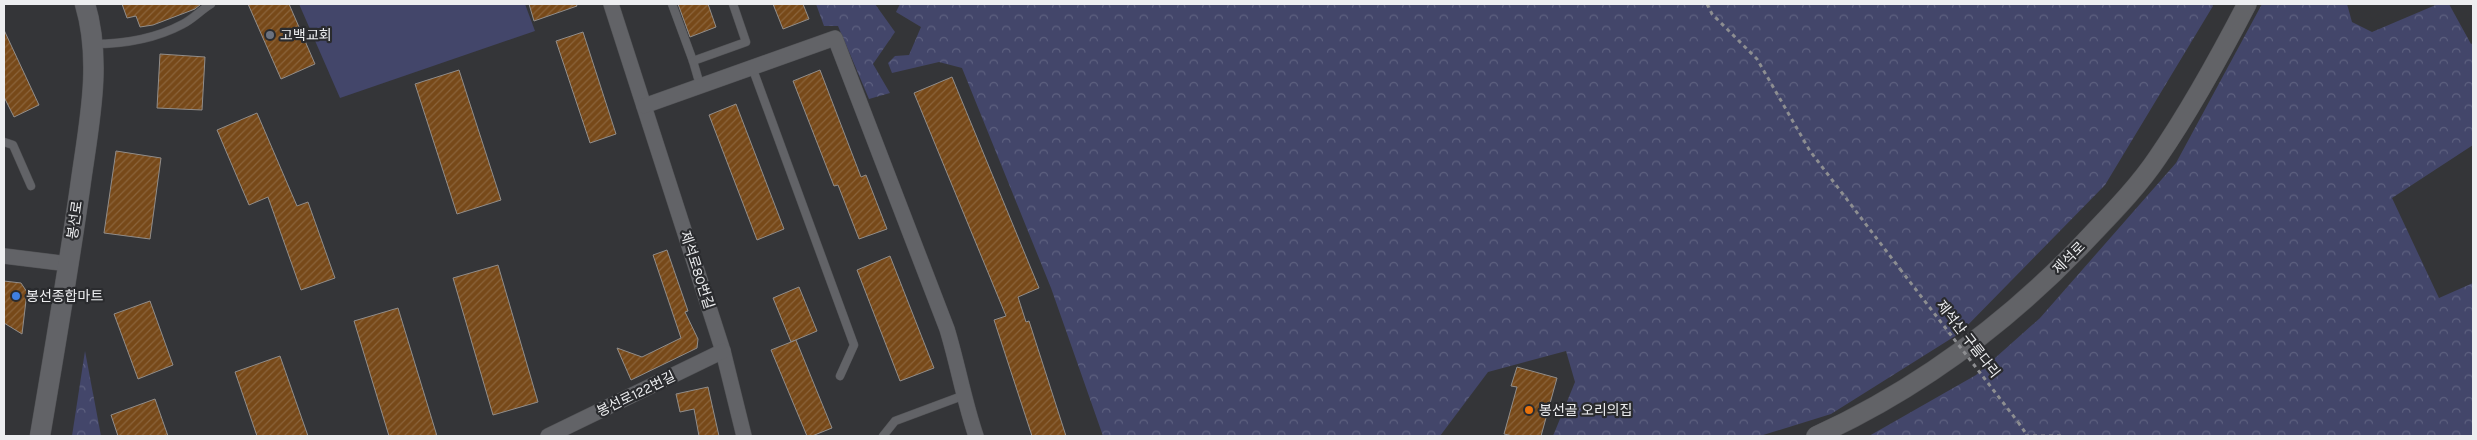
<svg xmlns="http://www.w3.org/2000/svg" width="2477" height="440" font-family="Karla,'Noto Sans KR',sans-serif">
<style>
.forest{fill:url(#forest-crowns)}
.garden{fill:#43466a}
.building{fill:url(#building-hatch);stroke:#918d8a}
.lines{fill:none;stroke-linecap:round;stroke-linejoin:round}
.service-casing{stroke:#525356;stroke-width:9}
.minor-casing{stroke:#525356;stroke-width:16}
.tertiary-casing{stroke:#525356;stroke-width:20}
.secondary-casing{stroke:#525356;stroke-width:21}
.path{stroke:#8d8e91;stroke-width:3;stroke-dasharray:4 4;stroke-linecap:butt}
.service{stroke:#626367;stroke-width:8}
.minor{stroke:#626367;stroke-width:15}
.tertiary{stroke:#626367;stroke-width:19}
.secondary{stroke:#626367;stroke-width:20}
.path-bridge{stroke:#8d8e91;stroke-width:3;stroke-dasharray:4 4;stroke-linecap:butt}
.worship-dot{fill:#6b7280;stroke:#2a2b2e;stroke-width:2}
.shop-dot{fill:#3f7fe0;stroke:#2a2b2e;stroke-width:2}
.food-dot{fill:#e8710a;stroke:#2a2b2e;stroke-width:2}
.labels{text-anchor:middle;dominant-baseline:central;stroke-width:4.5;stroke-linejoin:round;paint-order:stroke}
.poi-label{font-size:14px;fill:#edeef0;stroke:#2a2b2e;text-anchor:start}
.street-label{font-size:14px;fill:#edeef0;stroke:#2a2b2e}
</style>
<defs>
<pattern id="forest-crowns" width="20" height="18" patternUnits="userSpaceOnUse" patternTransform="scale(1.25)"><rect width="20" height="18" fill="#43466a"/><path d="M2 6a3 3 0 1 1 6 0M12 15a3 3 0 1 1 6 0" fill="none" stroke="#5e6180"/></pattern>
<pattern id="building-hatch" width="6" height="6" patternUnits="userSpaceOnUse" patternTransform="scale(1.25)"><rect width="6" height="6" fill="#774919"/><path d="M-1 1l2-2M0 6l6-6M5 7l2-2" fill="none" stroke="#8b643b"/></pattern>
</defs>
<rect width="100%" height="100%" fill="#343538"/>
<g class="forest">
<polygon points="816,4 875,4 895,32 873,64 890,93 869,99 838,26 824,26"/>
<polygon points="900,4 2212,4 2213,6 2105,185 1960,333 1831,414 1760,436 1553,436 1575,382 1566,351 1488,372 1440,436 1103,436 1051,288 962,68 939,62 892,73 888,63 895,56 909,55 921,27 896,12"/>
<polygon points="2262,4 2347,4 2352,22 2372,32 2438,4 2449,4 2471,44 2473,43 2473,145 2392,198 2439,298 2473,283 2473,436 1869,436 1976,375 2040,318 2176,163"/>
<polygon points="85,351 101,436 72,436"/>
</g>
<polygon class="garden" points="299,4 525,4 535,31 340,98"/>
<g class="building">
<polygon points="122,4 201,4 195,9 153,25 140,27 136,16 127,18"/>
<polygon points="248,4 289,4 315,64 281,79"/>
<polygon points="529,4 576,4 577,6 534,21"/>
<polygon points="678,4 708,4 716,27 690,37"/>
<polygon points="773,4 803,4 809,19 783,29"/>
<polygon points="4,30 39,105 14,117 4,97"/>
<polygon points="583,32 616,134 590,143 556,41"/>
<polygon points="160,54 205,57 202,110 157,108"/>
<polygon points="459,70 501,200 457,214 415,84"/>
<polygon points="820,70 861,177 866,175 887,229 859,239 838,185 834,186 793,81"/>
<polygon points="952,77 1039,288 1018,297 1026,322 1029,321 1066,436 1032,436 994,320 1006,316 914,93"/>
<polygon points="736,104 784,229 757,240 709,115"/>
<polygon points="257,113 297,206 308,202 335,278 301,290 268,197 249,205 217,130"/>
<polygon points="116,151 161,158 150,239 104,233"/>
<polygon points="667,250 688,311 685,312 698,339 697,348 631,380 617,348 642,357 681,338 653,255"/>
<polygon points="890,256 934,368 900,381 857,270"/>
<polygon points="498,265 538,402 493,415 453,278"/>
<polygon points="4,281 21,283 27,292 22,334 4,323"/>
<polygon points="799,287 817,331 791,342 773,298"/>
<polygon points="150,301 173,365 138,379 114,314"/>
<polygon points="398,308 437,436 389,436 354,321"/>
<polygon points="796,340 832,428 812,436 807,436 771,350"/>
<polygon points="280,356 308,436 257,436 235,372"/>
<polygon points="1517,367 1557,378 1541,436 1513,436 1504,434 1517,387 1511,386"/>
<polygon points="708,387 719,436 699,436 694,409 680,412 676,394"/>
<polygon points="155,399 168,436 118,436 111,415"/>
</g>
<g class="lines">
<defs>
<g id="service">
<polyline points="672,4 693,61"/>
<path d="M93,44C125,44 155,39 183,24C193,19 201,10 211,4"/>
<polyline points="752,67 854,345 840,376"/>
<polyline points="700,85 693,61 746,42 733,4"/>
<polyline points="4,142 13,145 31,186"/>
<polyline points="883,436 895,421 962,396"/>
</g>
<g id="minor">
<polyline points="611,4 723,351 744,436"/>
<path d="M644,106L835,38L947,329C958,365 964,401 976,436"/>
<polyline points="4,256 69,264"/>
<polyline points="548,436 723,351"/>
</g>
<path id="tertiary" d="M1816,436C1923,387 2014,318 2094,232C2116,209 2140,184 2158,157C2191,109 2220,56 2247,4"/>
<path id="secondary" d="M40,436C54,354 68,271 80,188C88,128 103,64 85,4"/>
</defs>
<use href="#service" class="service-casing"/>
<use href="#minor" class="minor-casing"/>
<use href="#tertiary" class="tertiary-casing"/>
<use href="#secondary" class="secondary-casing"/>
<g class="path">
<polyline points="1707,4 1712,14 1757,59 1810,151 1900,269"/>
<polyline points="2018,422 2027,435"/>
<polyline points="2025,436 2062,436"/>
</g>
<use href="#service" class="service"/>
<use href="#minor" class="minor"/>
<use href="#tertiary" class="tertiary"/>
<use href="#secondary" class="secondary"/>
<polyline class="path-bridge" points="1900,269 2018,422"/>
</g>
<circle class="worship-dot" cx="270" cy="35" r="5"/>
<circle class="shop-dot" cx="16" cy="296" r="5"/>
<circle class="food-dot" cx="1529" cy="410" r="5"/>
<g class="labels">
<g class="poi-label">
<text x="280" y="35">고백교회</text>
<text x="26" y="296">봉선종합마트</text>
<text x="1539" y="410">봉선골 오리의집</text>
</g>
<g class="street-label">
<text transform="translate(75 220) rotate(-82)">봉선로</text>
<text transform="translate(2069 258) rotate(-45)">제석로</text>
<text transform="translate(697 270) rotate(72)">제석로80번길</text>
<text transform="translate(1968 339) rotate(52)">제석산 구름다리</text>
<text transform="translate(636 394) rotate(-26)">봉선로122번길</text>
</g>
</g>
<rect width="2477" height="440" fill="none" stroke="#edeef0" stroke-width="10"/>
</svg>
